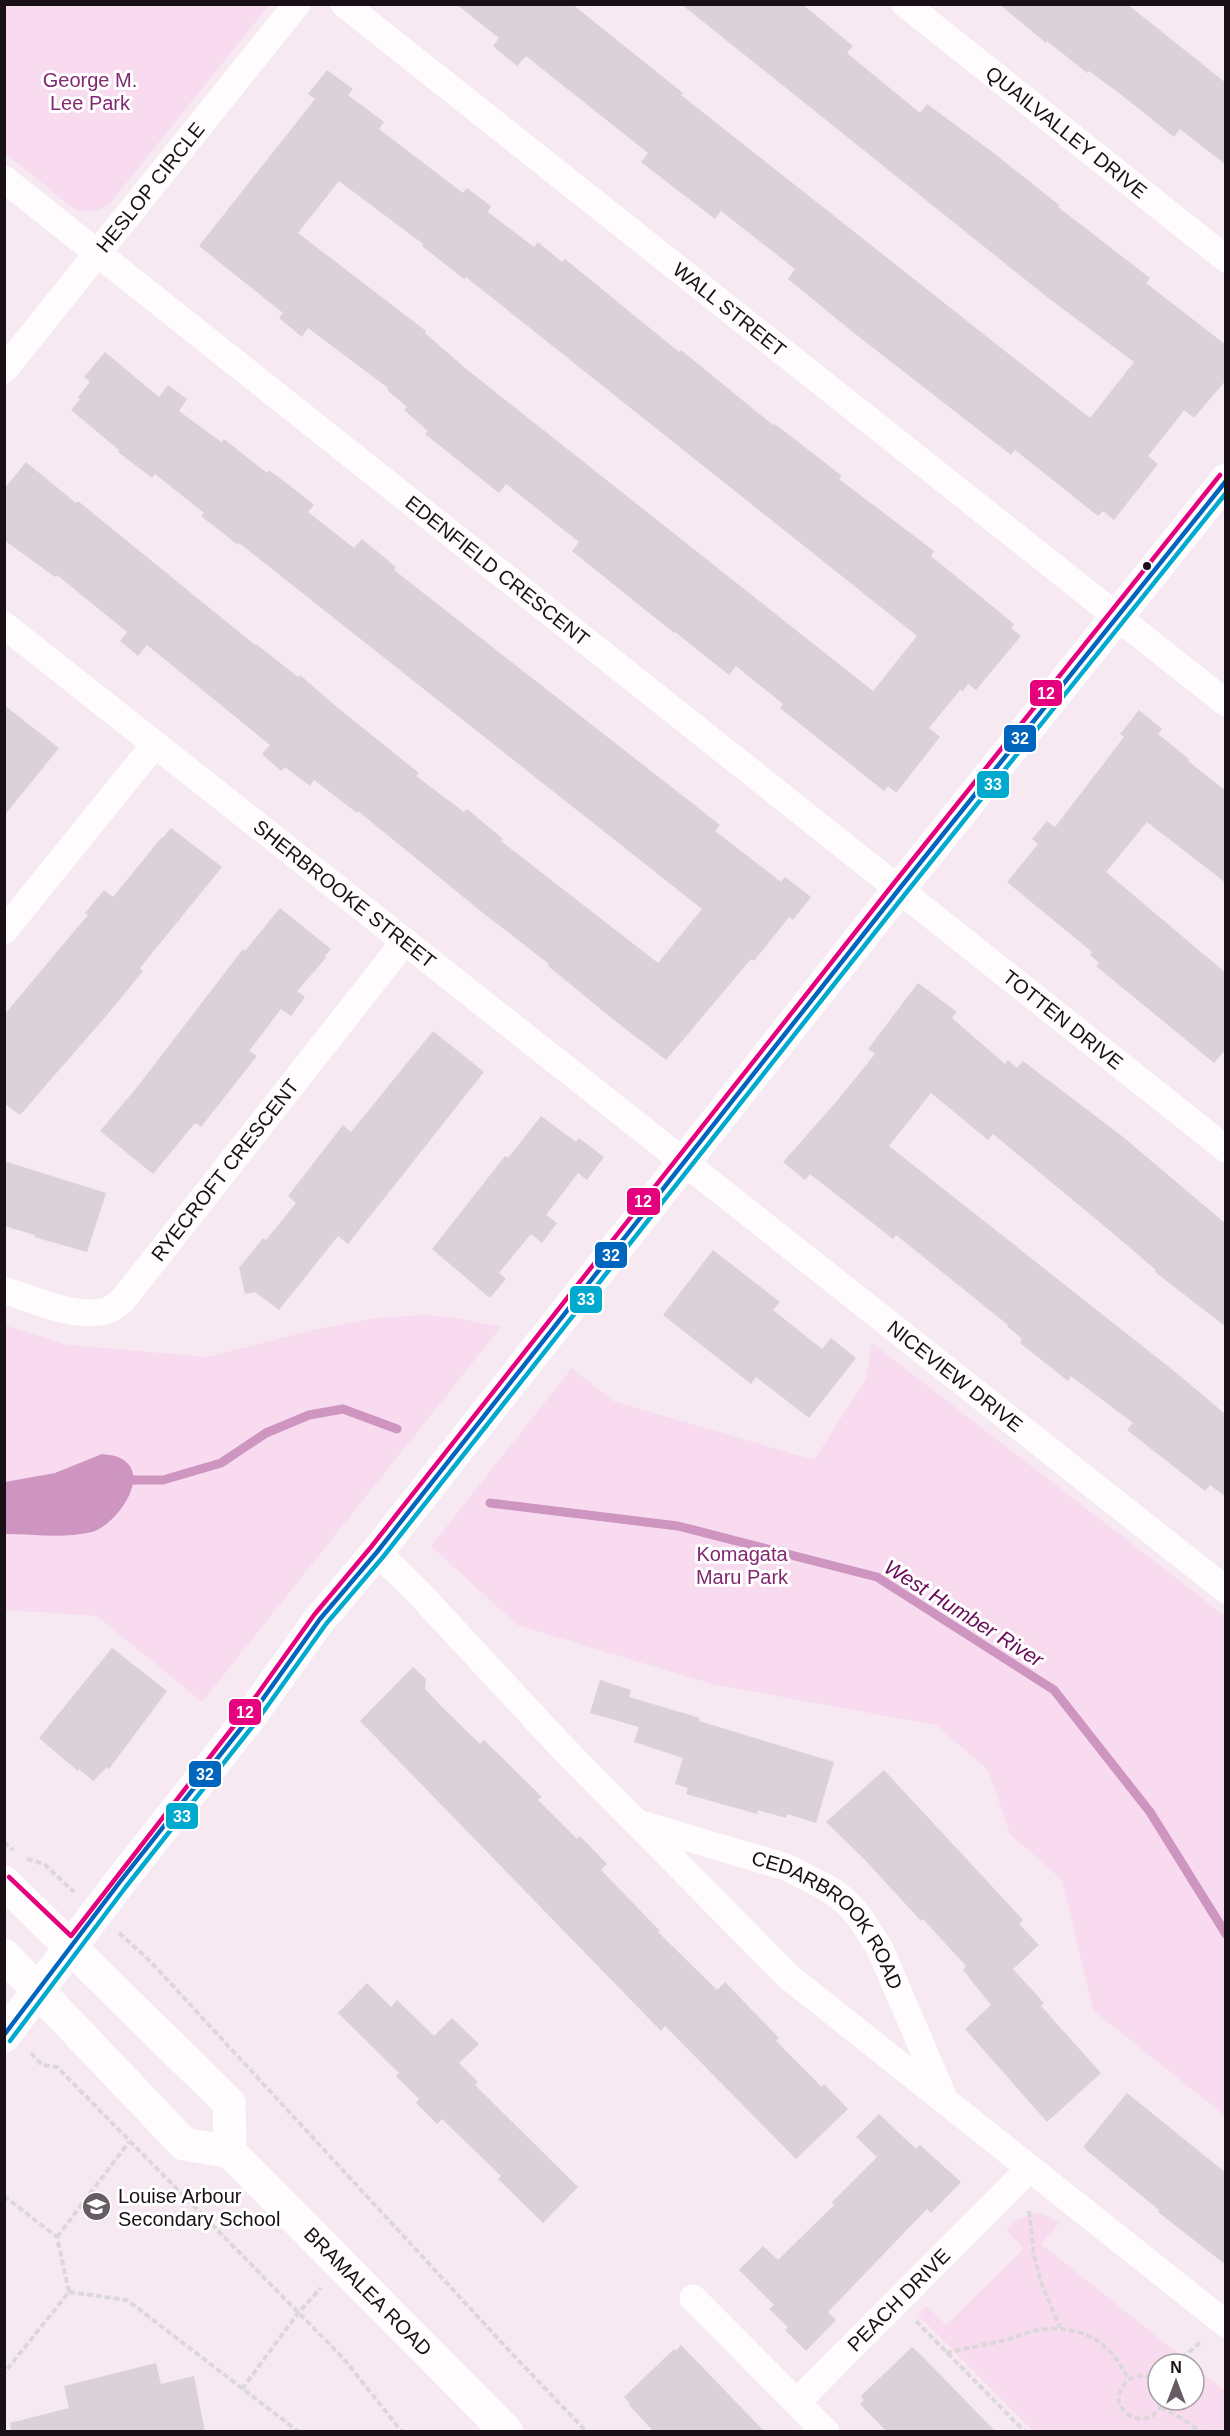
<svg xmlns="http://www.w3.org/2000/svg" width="1230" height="2436" font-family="Helvetica,sans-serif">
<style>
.green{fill:#f8dbef}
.water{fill:#cd95bf}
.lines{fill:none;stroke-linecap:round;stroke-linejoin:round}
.stream{stroke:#cd95bf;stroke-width:9}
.building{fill:#dbd1d8;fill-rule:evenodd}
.path{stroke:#dcd8da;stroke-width:4;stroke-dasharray:6 3;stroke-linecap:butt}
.street{stroke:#fefcfd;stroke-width:27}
.secondary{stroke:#fefcfd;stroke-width:33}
.bus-1-casing{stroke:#fff;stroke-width:9}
.bus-2-casing{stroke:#fff;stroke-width:9}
.bus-3-casing{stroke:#fff;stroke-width:9}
.bus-1{stroke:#0065bd;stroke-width:4.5}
.bus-2{stroke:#00a9ce;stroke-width:4.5}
.bus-3{stroke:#e5007d;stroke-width:4.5}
.bus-dot{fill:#181016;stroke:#fff;stroke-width:2}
.labels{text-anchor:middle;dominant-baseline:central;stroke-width:6;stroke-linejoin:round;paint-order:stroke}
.park-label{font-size:20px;fill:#822870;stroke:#fff}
.street-label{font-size:20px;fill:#181016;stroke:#fff}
.poi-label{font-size:20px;fill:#181016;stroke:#fff;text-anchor:start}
.water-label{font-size:21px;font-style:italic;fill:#6a0d5a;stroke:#fff}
.line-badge{stroke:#fff;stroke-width:2}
.badge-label{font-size:16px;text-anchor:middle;font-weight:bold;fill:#fff}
</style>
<rect width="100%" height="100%" fill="#f6e9f2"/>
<g class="green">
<path d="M4,5L5,4L269,5L110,203C97,212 89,214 74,209L5,153Z"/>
<polygon points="426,1315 457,1318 501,1327 202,1702 97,1616 5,1610 4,1325 68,1345 207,1357 322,1328 378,1318"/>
<polygon points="872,1343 1225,1616 1225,2116 1093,2010 1062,1880 1010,1834 988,1770 936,1725 712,1684 517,1625 431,1546 572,1368 613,1401 814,1460 866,1379"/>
<polygon points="1036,2213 1044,2214 1059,2223 1041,2244 1191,2364 1158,2364 1158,2400 1194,2400 1194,2366 1225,2391 1225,2431 1033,2431 918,2315 927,2306 946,2325 1024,2249 1006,2230 1018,2219"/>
</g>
<path class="water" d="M102,1454C108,1455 115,1455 120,1458C154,1474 115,1526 92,1532C62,1539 34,1534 5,1534V1482L55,1473Z"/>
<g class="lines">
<g class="stream">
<polyline points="123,1480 163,1480 221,1463 266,1433 309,1415 343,1409 397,1429"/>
<polyline points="490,1503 678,1526 877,1577 1054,1690 1150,1812 1226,1934"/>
</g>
</g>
<g class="building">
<polygon points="456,4 572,4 683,93 681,95 1090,418 1134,362 1047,297 681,4 802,4 853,46 847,53 920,113 927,104 991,151 1059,205 1058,207 1150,278 1146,283 1226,345 1226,380 1194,418 1184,410 1179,417 1148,456 1158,464 1114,520 1103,511 1098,516 1015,450 1011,455 854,333 788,279 795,269 721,211 715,219 641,162 648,153 546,72 526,56 517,66 493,46 499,38"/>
<polygon points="999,4 1127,4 1226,83 1226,165 1180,129 1174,137 1119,93 1089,71 1087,73 1047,41 1046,43"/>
<path d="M327,70L353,89L348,95L384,122L379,129L463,193L467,188L491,206L488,212L534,247L538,242L562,262L565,259L679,352L681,350L773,425L775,424L842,476L839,479L934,551L931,556L1014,624L1011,628L1021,636L976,690L968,684L963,691L960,690L929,728L940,737L896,793L888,786L884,791L780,708L783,704L736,666L729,675L675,632L674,633L572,551L579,542L506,484L499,493L425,434L428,431L404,410L407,407L387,390L388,388L308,328L302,337L279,318L283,313L199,246L315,99L308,94ZM339,181L423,244L422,246L464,279L466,277L917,636L873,691L465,368L425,333L426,331L298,233Z"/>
<polygon points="105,352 159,397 168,385 187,399 179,411 221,442 224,439 267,473 269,470 294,489 314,505 308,512 354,548 362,539 396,567 394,570 720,825 715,831 781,882 785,877 811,897 793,920 789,917 754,961 751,959 666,1060 614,1020 548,966 549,964 483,913 358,811 357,813 314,780 310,786 285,767 281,771 262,754 270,745 147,645 138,656 120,641 127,632 57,575 55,577 4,540 4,489 26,462 76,503 78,501 255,645 256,644 298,677 300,675 338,708 419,773 416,776 464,812 467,809 503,839 501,841 658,963 702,909 239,543 238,545 201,516 204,513 155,474 152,478 118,452 119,450 71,410 80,399 78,397 90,382 84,377"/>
<polygon points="4,705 59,748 4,816"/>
<polygon points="1139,710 1162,729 1158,734 1189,759 1188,761 1226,791 1226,883 1147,822 1106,872 1226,973 1226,1049 1214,1063 1096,966 1099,963 1090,955 1092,952 1007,882 1038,844 1032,839 1047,821 1055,827 1124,737 1120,734"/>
<polygon points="171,828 222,867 140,968 143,971 106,1016 20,1115 4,1103 4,1015 88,915 85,913 104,890 113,897 162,837 163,838"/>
<polygon points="280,908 331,949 325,956 326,958 297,991 305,997 291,1016 281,1009 249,1051 257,1056 201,1127 195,1123 153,1174 100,1131 138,1086 243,949 245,951"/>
<polygon points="918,983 957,1012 952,1018 1005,1064 1008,1060 1017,1068 1023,1061 1123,1137 1226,1224 1226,1327 1155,1272 1156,1270 1103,1225 993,1134 988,1140 931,1093 889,1146 1179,1375 1226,1415 1226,1497 1210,1485 1205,1491 1155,1452 1127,1430 1133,1423 1071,1376 1068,1381 1020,1343 1022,1339 1007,1326 1008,1325 896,1235 893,1239 810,1174 805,1180 783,1162 837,1101 875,1054 868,1049"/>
<polygon points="433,1031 484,1072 348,1244 338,1236 279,1310 255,1292 245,1294 239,1268 263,1238 266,1240 296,1203 288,1196 343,1125 351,1132"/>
<polygon points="541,1116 576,1142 579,1138 604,1157 587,1180 578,1173 546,1215 557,1223 542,1243 531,1234 499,1273 506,1279 490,1298 432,1249 505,1156 508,1158"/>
<polygon points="4,1161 106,1193 87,1252 34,1237 35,1235 4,1226"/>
<polygon points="713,1250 780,1302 773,1310 822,1349 831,1338 856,1358 809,1418 756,1377 751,1384 663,1315"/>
<polygon points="112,1648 167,1691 109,1769 107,1767 93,1781 79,1769 78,1771 39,1738"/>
<polygon points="413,1667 426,1679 425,1689 443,1708 480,1744 484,1740 542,1797 538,1800 577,1839 580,1836 607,1864 601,1870 660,1931 658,1932 717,1990 725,1982 779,2038 776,2041 822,2087 824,2084 848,2109 796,2159 665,2026 661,2031 360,1721"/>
<polygon points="600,1680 631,1690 629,1697 700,1718 699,1721 834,1762 816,1823 787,1814 786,1818 758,1810 757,1814 686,1794 688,1788 675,1784 683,1758 634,1742 639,1727 590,1713"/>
<polygon points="884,1770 1023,1920 1019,1924 1039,1945 1013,1969 1044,2003 1041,2006 1101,2073 1047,2122 965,2029 991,2005 963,1970 966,1966 923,1919 921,1921 865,1860 826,1822"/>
<polygon points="367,1983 391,2007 397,2000 434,2036 452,2018 479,2044 459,2063 478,2082 475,2085 578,2187 543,2223 498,2179 501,2176 442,2119 437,2124 416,2103 419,2099 396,2076 399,2073 338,2013"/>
<polygon points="1127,2093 1226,2173 1226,2265 1158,2212 1159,2210 1085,2149 1084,2146"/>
<polygon points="879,2114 916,2149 920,2145 961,2182 931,2213 927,2209 828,2312 836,2320 806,2351 785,2330 788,2327 769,2309 774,2305 739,2270 763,2246 778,2260 834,2205 832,2202 877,2157 856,2137"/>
<polygon points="681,2345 765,2432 654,2432 629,2405 630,2404 624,2397 674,2349 676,2351"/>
<polygon points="912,2347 919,2353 996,2432 887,2432 860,2404 864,2400 861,2396"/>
<polygon points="156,2363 161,2384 194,2376 205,2432 11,2432 10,2423 69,2408 64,2386"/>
</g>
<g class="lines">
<g class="path">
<polyline points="4,1842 13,1850"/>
<polyline points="27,1859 44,1864 74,1892"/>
<polyline points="119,1933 150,1961 515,2357 587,2432"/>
<polyline points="31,2053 42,2065 57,2067 344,2359 402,2432"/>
<polyline points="4,2196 57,2237 69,2292 4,2373"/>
<polyline points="1029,2211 1034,2256 1041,2282 1060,2328"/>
<polyline points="57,2237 129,2142"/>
<polyline points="69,2292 127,2300 299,2432"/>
<polyline points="916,2321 1025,2432"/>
<path d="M946,2353C967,2348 989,2344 1010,2339C1019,2336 1028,2332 1037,2330C1080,2324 1110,2340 1128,2379"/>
<polyline points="1175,2364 1202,2341"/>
<path d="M1158,2384C1141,2365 1116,2381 1119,2404C1131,2425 1156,2424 1163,2400"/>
<polyline points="242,2389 298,2313 321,2288"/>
<polyline points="1161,2407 1183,2419 1201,2432"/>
</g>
<g class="street">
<path id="s1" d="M344,4L1226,703"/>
<path id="s2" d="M905,4L1226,259"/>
<path id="s3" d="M4,179L1226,1149"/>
<path id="s4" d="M4,370L297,4"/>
<path id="s5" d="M4,625L1226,1590"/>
<polyline points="4,931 155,744"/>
<path id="s6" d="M4,1290C35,1300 74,1319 106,1311C112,1309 117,1305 122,1301L405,941"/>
<polyline points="377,1552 418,1592 560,1745 789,1977 1226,2324"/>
<path id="s7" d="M641,1824L786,1867L829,1889L844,1900L859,1916L880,1949L943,2096"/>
<polyline points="693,2298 826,2432"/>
<path id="s8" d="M797,2402L1030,2168"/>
</g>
<g class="secondary">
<polyline points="4,1882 229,2103 230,2152"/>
<path id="s9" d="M4,1955L184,2144L230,2152L507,2432"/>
<polyline points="4,2036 119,1883 250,1717 320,1619 377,1552 900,888 1226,480"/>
</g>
<defs>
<polyline id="bus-1" points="4,2035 119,1883 250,1717 320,1619 377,1552 900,888 1226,481"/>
<polyline id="bus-2" points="10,2041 125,1888 256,1722 326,1624 383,1557 906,893 1226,493"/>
<polyline id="bus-3" points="9,1877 71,1936 244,1713 314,1615 371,1547 894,883 1220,475"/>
</defs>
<use href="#bus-1" class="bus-1-casing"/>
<use href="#bus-2" class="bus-2-casing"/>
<use href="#bus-3" class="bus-3-casing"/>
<use href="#bus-1" class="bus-1"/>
<use href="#bus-2" class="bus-2"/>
<use href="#bus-3" class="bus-3"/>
</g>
<defs>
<symbol id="school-disc" viewBox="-11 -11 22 22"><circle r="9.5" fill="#665c63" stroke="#fff"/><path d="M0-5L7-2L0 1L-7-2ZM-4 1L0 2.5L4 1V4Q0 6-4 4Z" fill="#fff"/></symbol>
</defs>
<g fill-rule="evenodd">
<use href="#school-disc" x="80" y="2190" width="33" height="33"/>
</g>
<circle class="bus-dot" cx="1147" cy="566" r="5"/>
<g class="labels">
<g class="park-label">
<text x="90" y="80">George M.<tspan x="90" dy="23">Lee Park</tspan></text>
<text x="742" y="1554">Komagata<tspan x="742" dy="23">Maru Park</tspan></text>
</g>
<g class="street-label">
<text stroke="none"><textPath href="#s2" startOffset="206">QUAILVALLEY DRIVE</textPath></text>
<text stroke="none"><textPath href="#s4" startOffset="234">HESLOP CIRCLE</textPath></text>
<text stroke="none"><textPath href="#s1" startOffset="492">WALL STREET</textPath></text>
<text stroke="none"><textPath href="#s3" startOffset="630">EDENFIELD CRESCENT</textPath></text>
<text stroke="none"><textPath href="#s5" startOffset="434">SHERBROOKE STREET</textPath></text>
<text stroke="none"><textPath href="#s3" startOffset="1352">TOTTEN DRIVE</textPath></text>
<text stroke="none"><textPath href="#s6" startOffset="291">RYECROFT CRESCENT</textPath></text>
<text stroke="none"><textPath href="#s5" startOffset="1212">NICEVIEW DRIVE</textPath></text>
<text stroke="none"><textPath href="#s7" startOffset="219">CEDARBROOK ROAD</textPath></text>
<text stroke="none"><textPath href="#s9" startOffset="504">BRAMALEA ROAD</textPath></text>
<text stroke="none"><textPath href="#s8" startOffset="144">PEACH DRIVE</textPath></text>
</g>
<g class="poi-label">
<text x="118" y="2196">Louise Arbour<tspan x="118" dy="23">Secondary School</tspan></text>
</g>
<g class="water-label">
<text transform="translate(964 1613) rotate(32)">West Humber River</text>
</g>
</g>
<g class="line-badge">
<rect x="1029" y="679" width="34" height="28" rx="6" fill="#e5007d"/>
<rect x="1003" y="724" width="34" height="29" rx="6" fill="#0065bd"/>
<rect x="976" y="770" width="34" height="29" rx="6" fill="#00a9ce"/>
<rect x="626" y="1187" width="35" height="29" rx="6" fill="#e5007d"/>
<rect x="594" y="1241" width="34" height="28" rx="6" fill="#0065bd"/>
<rect x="569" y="1285" width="34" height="29" rx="6" fill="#00a9ce"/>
<rect x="228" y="1698" width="34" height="28" rx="6" fill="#e5007d"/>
<rect x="188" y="1760" width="34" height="28" rx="6" fill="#0065bd"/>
<rect x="165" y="1802" width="34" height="28" rx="6" fill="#00a9ce"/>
</g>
<g class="badge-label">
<text x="1046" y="699">12</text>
<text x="1020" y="744">32</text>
<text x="993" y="790">33</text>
<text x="643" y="1207">12</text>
<text x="611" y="1261">32</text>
<text x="586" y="1305">33</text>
<text x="245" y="1718">12</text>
<text x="205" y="1780">32</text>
<text x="182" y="1822">33</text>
</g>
<rect width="1230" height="2436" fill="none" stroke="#181016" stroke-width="12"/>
<g transform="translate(1176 2382)"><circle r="28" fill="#ffffff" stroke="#a39fa2" stroke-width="1.5"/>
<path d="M0-4.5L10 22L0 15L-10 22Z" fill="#665c63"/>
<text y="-9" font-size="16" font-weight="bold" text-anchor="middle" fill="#181016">N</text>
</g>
</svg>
